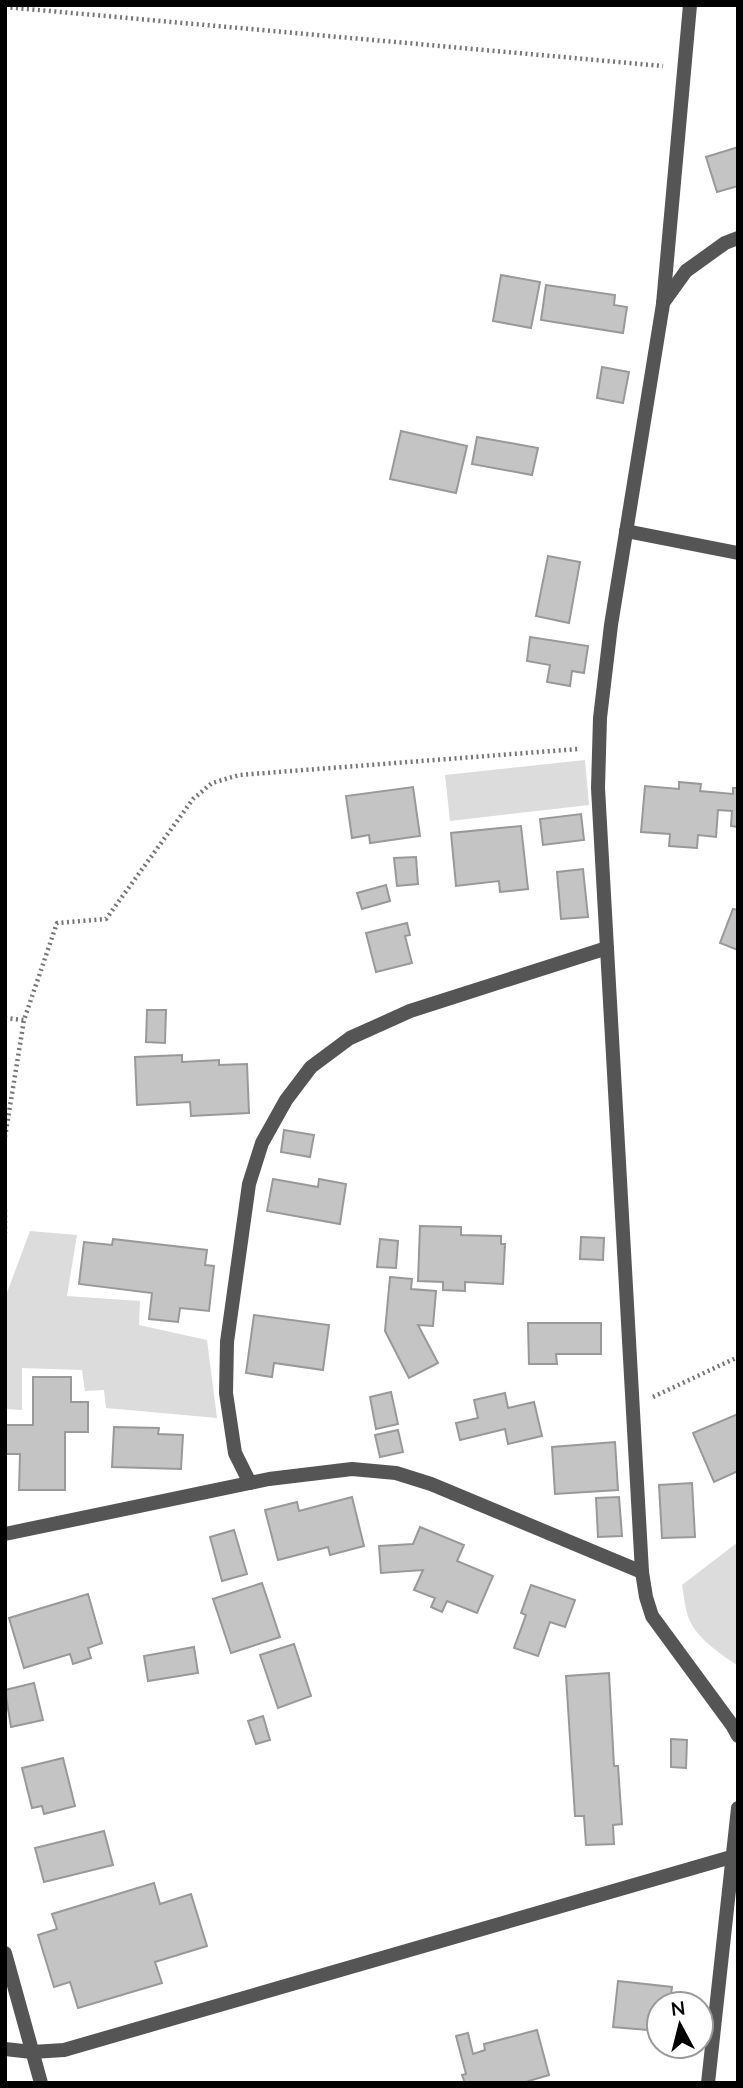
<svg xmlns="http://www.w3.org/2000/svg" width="743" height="2088" font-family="Mulish,sans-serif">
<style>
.green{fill:#dcdcdc}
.building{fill:#c4c4c4;stroke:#999;stroke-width:2}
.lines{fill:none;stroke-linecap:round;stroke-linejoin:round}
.path{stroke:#777;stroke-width:4.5;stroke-dasharray:2 3.5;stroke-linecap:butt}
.lane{stroke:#555;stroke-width:14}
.street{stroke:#555;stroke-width:14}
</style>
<rect width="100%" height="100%" fill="#fff"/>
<g class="green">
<polygon points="585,760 589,805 450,821 445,775"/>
<polygon points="30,1231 77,1235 67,1296 140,1301 139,1325 207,1340 217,1418 106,1408 104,1390 85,1391 82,1370 22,1368 22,1410 5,1409 5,1298"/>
<path d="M738,1542V1666C720,1653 698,1640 689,1619C685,1609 684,1596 682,1585Z"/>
</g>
<g class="building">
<polygon points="738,147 738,186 717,192 706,157"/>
<polygon points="501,275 540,282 531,328 493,321"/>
<polygon points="546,285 615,295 614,305 627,307 623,333 541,320"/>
<polygon points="602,367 629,372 623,403 597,398"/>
<polygon points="401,431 467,446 456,493 390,479"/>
<polygon points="477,437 538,448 532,475 472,464"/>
<polygon points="548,556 580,562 569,623 536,616"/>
<polygon points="530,637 588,646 584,673 572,671 570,686 547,682 550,665 527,661"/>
<polygon points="679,782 701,784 700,791 733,794 733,788 738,788 738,827 731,826 732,811 718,810 716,837 698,835 697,848 669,846 670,834 641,832 645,786 679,789"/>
<polygon points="413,787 420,836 370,843 369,835 352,838 346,796"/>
<polygon points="581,814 584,840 543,845 540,819"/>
<polygon points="521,826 528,889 500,892 499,881 456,886 451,833"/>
<polygon points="416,857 418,884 397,886 394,858"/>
<polygon points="583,869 588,917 561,919 557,872"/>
<polygon points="386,885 390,901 362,909 357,893"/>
<polygon points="733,909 738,910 738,950 720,943"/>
<polygon points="407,923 410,935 405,936 412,963 376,972 366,933"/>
<polygon points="147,1010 166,1010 165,1043 146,1042"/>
<polygon points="182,1055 182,1062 219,1060 219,1065 247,1064 249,1113 191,1116 190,1102 137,1105 135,1057"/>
<polygon points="284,1130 314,1135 310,1157 281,1152"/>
<polygon points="273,1179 318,1187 319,1179 346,1184 340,1224 267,1211"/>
<polygon points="420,1226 461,1227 461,1235 501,1236 501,1244 505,1244 503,1284 465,1282 465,1291 443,1290 443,1282 418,1281"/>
<polygon points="581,1237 604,1238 603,1260 580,1259"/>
<polygon points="113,1239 207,1250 205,1265 214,1266 209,1311 180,1308 178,1322 149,1319 152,1293 79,1284 84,1242 112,1245"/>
<polygon points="380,1239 398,1241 396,1268 377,1267"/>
<polygon points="390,1277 412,1279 411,1289 436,1291 433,1326 418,1325 438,1363 409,1378 385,1331"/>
<polygon points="254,1315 329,1325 323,1370 274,1363 272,1377 246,1373"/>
<polygon points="528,1323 601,1323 601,1354 556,1354 557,1364 529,1364"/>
<polygon points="33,1377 71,1377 71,1402 88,1402 88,1432 65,1432 65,1490 19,1490 20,1454 5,1454 5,1425 33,1425"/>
<polygon points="391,1392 398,1424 376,1429 370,1397"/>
<polygon points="505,1393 508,1408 534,1402 542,1436 508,1444 505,1429 460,1440 456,1423 478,1418 474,1400"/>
<polygon points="738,1414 738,1471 714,1482 693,1433"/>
<polygon points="114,1427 159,1428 158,1434 183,1435 181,1469 112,1467"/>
<polygon points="398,1430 403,1452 380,1457 375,1435"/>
<polygon points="615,1442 618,1490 555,1494 552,1447"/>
<polygon points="692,1483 695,1537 662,1538 659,1485"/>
<polygon points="352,1497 364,1546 330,1555 328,1547 278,1560 265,1510 297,1502 299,1511"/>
<polygon points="619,1497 622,1536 598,1537 596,1498"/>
<polygon points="420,1527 464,1545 457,1561 493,1576 477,1613 447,1601 442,1612 431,1607 435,1598 414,1590 423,1570 381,1573 379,1546 413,1544"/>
<polygon points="234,1530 247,1574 222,1581 210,1537"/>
<polygon points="262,1583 280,1637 231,1653 213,1599"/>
<polygon points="531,1585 575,1600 565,1627 550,1622 538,1656 514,1648 526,1615 521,1613"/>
<polygon points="88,1594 102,1643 88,1648 91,1658 73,1664 70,1654 24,1668 9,1618"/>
<polygon points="294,1644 311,1696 278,1708 260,1655"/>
<polygon points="194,1647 198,1673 148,1681 144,1656"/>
<polygon points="609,1673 614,1766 618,1766 622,1824 613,1825 614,1844 586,1845 584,1816 575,1816 566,1676"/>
<polygon points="34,1683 43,1720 11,1727 5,1690"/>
<polygon points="263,1716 270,1740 256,1744 248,1721"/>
<polygon points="671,1739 687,1740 686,1768 671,1767"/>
<polygon points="63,1758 75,1806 44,1814 42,1806 32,1808 22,1768"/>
<polygon points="104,1831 113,1865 44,1882 35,1848"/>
<polygon points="154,1883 160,1904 191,1894 207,1946 155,1962 162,1983 78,2008 70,1982 54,1987 38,1935 57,1929 52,1914"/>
<polygon points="618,1981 672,1987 670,2004 659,2004 659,2031 613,2027"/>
<polygon points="537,2030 549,2075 522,2083 465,2083 462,2075 466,2074 456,2036 468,2033 473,2054 485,2050 484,2044"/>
</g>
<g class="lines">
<g class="path">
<polyline points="5,7 663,66"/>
<polyline points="5,1018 24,1020"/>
<polyline points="5,1137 24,1020 57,923 106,919 193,799 212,783 239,775 578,749"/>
<polyline points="5,1210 5,1233"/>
<polyline points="653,1397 738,1357"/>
</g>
<polyline class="lane" points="626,531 738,553"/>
<g class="street">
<polyline points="690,5 663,304 611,625 600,718 598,788 642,1572 646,1597 652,1616 732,1725 738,1736"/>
<polyline points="663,303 686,271 725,243 738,238"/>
<polyline points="250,1483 235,1453 226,1393 227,1342 249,1184 262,1143 286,1100 311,1067 350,1038 410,1011 607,948"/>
<polyline points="5,1534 269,1479 352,1469 396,1473 431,1484 642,1572"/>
<polyline points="5,1953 41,2083"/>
<polyline points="5,2049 32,2052 64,2050 738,1855"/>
<polyline points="708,2083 738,1808"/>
</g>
</g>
<rect width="743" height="2088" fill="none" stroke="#000000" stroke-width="14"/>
<g transform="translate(680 2025) rotate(353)"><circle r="33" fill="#ffffff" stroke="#999999" stroke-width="2"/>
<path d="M0-5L12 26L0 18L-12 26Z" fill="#000000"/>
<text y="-10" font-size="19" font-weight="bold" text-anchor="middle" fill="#000000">N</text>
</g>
</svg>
